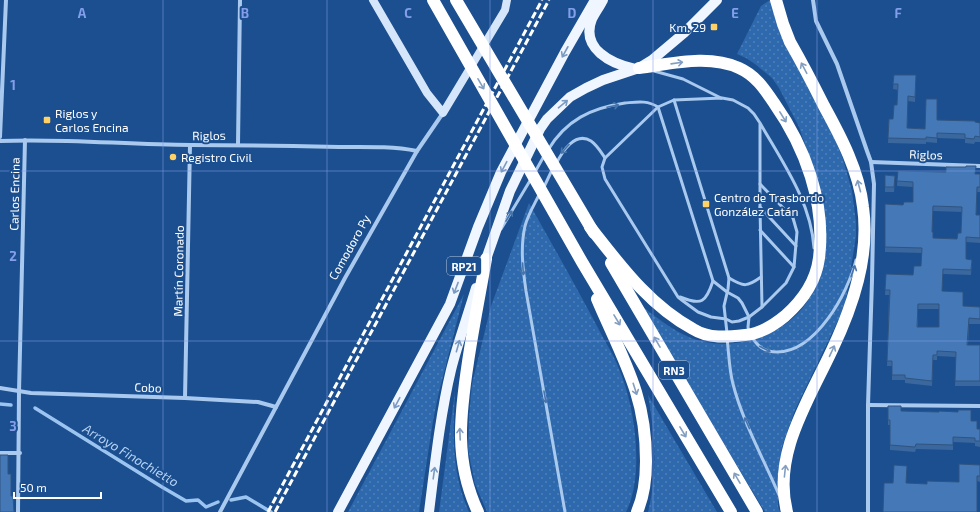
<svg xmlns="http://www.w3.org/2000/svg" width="980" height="512" font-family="'Exo 2',sans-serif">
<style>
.grass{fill:url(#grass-dots)}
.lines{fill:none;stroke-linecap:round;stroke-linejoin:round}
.stream{stroke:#9cc4f0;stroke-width:3.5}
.lane{stroke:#a9c9ee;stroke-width:3}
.street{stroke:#a9c9ee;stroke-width:4}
.secondary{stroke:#d6e6fa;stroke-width:8}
.primary{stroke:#f0f6ff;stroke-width:10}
.highway{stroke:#fff;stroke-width:12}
.rail{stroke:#fff;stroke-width:3;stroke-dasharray:7 3;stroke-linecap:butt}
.wall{fill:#3a679d;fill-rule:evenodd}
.building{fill:#4478b7;stroke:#305480;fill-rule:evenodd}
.oneway{stroke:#7b9ac1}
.oneway2{stroke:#829ec1}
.oneway3{stroke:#4674ac}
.grid{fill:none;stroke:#839eea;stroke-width:1;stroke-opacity:0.55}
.poi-dot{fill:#ffd166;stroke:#1b4f8f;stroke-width:1.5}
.labels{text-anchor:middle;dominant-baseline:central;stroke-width:4;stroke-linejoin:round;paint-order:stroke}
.shield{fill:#1b4f8f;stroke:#bbcadd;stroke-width:1}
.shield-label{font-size:11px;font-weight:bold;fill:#fff}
.poi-label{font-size:12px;fill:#fff;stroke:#1b4f8f;text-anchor:start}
.street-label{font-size:12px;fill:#fff;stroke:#1b4f8f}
.water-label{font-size:13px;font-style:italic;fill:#b5d3f5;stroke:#1b4f8f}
.grid-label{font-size:13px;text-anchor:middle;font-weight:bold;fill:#839eea;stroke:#1b4f8f;stroke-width:4;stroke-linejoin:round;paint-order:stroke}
</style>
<defs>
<pattern id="grass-dots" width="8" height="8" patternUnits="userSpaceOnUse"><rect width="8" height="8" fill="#2e69ad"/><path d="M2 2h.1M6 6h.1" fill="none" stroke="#4d80b9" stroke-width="1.8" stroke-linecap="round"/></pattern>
</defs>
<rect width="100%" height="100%" fill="#1b4f8f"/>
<g class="grass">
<path d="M770,0L780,29L833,134L843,159L852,191L856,222V236L845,306L795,410L782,447L778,483V506L780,512H765L640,305C656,317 672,330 691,338C730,353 783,338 807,302C812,294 815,285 819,277L811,162L799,127L779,88L772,78L755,64L746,58L737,54L761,6Z"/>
<path d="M529,203C552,244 576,286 598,328C605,342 614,355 619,369C635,406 645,474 626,512H487L475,484L468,449L469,417L472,384L491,306Z"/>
<polygon points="464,294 438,396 433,421 419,512 348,512"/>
<path d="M455,391C453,432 451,473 469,512H439Z"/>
<path d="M648,395L717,512H648C658,473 655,434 648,395Z"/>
</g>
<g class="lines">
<g class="stream">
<polyline points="0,404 11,405"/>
<polyline points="35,408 162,487 186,501 198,500 206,507 218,502"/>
<polyline points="231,500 246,497 271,512"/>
</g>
<g class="lane">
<polyline points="654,71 683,79 721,98"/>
<polyline points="674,100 729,278 728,289 724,306 727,333"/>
<path d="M760,123V207L762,307L749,317L739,321L732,322L726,319L711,317L698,312L683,301L678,297L605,179L602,167L605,158L658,107L674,100L722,98L733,100L748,108L754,114L760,123C783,163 811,202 814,248"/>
<path d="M548,150C566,120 591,108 625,103C637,102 647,100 658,107L713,281L727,292L738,298L742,303L749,317L748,327L749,332"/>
<path d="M556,164C562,152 575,131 591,141C597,145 601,152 605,158"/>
<polyline points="535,172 544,156"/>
<polyline points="760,184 793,218 797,232 794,267 786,283 762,307"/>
<polyline points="544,187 552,170"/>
<path d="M539,195C534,205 528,215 525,226C520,248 523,270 526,291L565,512"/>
<polyline points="760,207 796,246"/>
<polyline points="501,229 531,179"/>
<polyline points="760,230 794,267"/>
<path d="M729,278C744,287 747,287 761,277"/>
<path d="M680,297C702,306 706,302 713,281"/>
<path d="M752,337C757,346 765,352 777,352C816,352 848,293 856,260"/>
<path d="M727,338C729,354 729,369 733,384C742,420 764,460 779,495"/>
</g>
<g class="street">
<polyline points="813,0 816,21 837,64 867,151 871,162 874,184 872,280 868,405 868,512"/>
<polyline points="0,137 6,0"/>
<path d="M0,141C64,138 127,145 191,145C240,145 290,146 339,147C365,147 392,146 417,151"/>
<polyline points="238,144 240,0"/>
<polyline points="871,162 980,166"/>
<polyline points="0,388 31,393 185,398 258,402 276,407"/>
<polyline points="185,398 190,145"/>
<polyline points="868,405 980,406"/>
<polyline points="0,453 20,453"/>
<polyline points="18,512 19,392 25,140"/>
<polyline points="220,512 345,278 417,151 443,113"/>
</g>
<polyline class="secondary" points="373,0 427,93 443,113 505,10 507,0"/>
<g class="primary">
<path d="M603,0C600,6 595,13 592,19C580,49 612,64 635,69"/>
<polyline points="484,265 510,191 540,129 547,119 570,97 586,88 603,80 639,68 652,60 684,33 717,0"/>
<polyline points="338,512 450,304 478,227 501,172 565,52 595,0"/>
<path d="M429,512C435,464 440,416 451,370C458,342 468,315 476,288"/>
</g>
<g class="highway">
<polyline points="433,0 582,262 731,512"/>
<polyline points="456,0 594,233"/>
<path d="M776,0L783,24L790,42C802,63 813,84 824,106C841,137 859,171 863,207C870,256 853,306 832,350C809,400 772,454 787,512"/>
<path d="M590,227C620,265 649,305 693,329C709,339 727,337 745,335C760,334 774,325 785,316C802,301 816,281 819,258C826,203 805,147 774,103C764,88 755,75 739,68C708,54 671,64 639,68"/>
<polyline points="611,263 757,512"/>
<path d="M597,299C610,330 626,360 636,392C643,414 646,438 646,461C646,478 644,496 637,512"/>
<path d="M478,512C454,461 460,415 468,362C473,328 480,293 486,259"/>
</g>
<g class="rail">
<polyline points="268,512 542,0"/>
<polyline points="275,512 549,0"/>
</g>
</g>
<g class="wall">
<polygon points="894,75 916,75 915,102 908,101 907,128 925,129 937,120 980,123 980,142 975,142 974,144 965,143 965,139 937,138 937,143 926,142 926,144 888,143 889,119 893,119 897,105 898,90 893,89"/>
<path d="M898,171L980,174V192H977L976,215H980V243L966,242V259L972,260L971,275L943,274L942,291L963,306L980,307V324H969L968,345H980V386H955L956,357L937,356V360H933L932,386L905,383V380H892V366H887L889,295H885L886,274L913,275L921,266L922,253L885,252V204L903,205L913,202V187L897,186ZM933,211L962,212L961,233L957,239L933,238L932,232ZM918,309H939V327H918Z"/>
<polygon points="885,175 895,176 894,192 885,192"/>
<polygon points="888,406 901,411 971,421 977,429 980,429 980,447 975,446 975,443 953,442 953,450 916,449 915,452 890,450 890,425 888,425"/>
<polygon points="980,465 980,482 977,481 977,512 893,483 927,484 959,482"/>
</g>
<g class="building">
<polygon points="894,75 916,75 915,97 908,96 907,128 925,129 926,99 937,99 937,120 975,121 975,122 980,123 980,137 975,136 974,139 965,138 965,134 937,133 937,138 926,137 926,139 888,138 889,119 893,119 894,105 897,105 898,84 893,84"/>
<path d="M966,166H976L975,174H980V187H977L976,215H980V238L966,237V259L972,260L971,270L943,269L942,291L963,292V306L980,307V319L969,318L967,345H980V381H955L956,352L937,351V355H933L932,381L905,378V375H892V361H887L890,290H885L886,274L913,275L914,266H921L922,248L885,247V204L903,205L904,202H913V182L897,181L898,171L946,172V167H966ZM933,206L962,207L961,233H958L957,239L933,238V232H932ZM918,304H939V327H917Z"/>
<polygon points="885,175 895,176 894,187 885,187"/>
<polygon points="888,406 901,406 901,411 939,412 939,411 958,412 958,410 971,410 971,421 977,421 977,429 980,429 980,441 975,441 975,438 953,437 953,445 916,444 915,447 890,445 890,420 888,420"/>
<polygon points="0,455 8,455 8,474 11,474 11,496 13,496 14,512 0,512"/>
<polygon points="959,464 980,465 980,476 977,476 977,512 883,512 884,483 893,483 894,465 907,466 906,483 927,484 927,481 959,482"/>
</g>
<defs><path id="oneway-shaft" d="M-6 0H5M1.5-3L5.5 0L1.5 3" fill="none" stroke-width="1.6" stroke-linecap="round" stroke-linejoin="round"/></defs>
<g class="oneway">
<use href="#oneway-shaft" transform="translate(565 52) rotate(119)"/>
<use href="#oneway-shaft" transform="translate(563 104) rotate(-40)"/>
<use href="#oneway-shaft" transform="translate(504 167) rotate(118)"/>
<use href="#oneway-shaft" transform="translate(456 288) rotate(111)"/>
<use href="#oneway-shaft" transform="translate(458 346) rotate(-74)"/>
<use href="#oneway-shaft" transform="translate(397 403) rotate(118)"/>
<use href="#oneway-shaft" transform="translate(434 473) rotate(-82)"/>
</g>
<g class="oneway2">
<use href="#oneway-shaft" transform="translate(677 63) rotate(-8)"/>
<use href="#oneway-shaft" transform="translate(804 68) rotate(-118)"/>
<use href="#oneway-shaft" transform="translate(481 84) rotate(60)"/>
<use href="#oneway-shaft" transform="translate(783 117) rotate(58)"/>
<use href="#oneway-shaft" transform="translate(859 186) rotate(-105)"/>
<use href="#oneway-shaft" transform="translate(617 320) rotate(59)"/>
<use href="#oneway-shaft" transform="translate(657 342) rotate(-120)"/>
<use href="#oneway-shaft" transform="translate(832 351) rotate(-65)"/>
<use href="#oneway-shaft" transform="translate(635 389) rotate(72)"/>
<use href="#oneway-shaft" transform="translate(683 432) rotate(59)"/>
<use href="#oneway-shaft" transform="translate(460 434) rotate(-92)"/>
<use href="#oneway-shaft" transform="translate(785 471) rotate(-84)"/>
<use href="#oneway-shaft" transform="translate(737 478) rotate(-120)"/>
</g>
<g class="oneway3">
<use href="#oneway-shaft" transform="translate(613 106) rotate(-12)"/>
<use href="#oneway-shaft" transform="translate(565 149) rotate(132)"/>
<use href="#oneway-shaft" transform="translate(509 216) rotate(-59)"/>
<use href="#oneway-shaft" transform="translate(523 269) rotate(86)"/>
<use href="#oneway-shaft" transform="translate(853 271) rotate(-71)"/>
<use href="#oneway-shaft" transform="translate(765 349) rotate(27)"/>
<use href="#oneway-shaft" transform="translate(545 397) rotate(80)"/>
<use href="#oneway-shaft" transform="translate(747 423) rotate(-114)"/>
</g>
<path class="grid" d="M163,0V512M327,0V512M490,0V512M653,0V512M817,0V512M0,171H980M0,341H980"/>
<g class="poi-dot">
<rect x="710" y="23" width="8" height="8" rx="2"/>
<rect x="43" y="116" width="8" height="8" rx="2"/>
<circle cx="173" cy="157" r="4"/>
<rect x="702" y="200" width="8" height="8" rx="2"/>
</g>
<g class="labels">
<g class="shield">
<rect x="447" y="257" width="34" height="18" rx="3"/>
<rect x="659" y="361" width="30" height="18" rx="3"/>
</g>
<g class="shield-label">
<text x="464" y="266">RP21</text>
<text x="674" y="370">RN3</text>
</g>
<g class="poi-label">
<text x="706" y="27" text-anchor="end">Km. 29</text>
<text x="55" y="113">Riglos y<tspan x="55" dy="14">Carlos Encina</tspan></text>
<text x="181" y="157">Registro Civil</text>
<text x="714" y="197">Centro de Trasbordo<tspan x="714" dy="14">González Catán</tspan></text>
</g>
<g class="street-label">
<text transform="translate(209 135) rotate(-1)">Riglos</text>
<text transform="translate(926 154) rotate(2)">Riglos</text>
<text transform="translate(14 194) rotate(-89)">Carlos Encina</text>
<text transform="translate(349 247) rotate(-61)">Comodoro Py</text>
<text transform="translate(178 271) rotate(-89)">Martín Coronado</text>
<text transform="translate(148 387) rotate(2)">Cobo</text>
</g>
<g class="water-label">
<text transform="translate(131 455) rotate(31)">Arroyo Finochietto</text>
</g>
</g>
<g class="grid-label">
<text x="82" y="18">A</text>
<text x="245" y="18">B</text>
<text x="408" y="18">C</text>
<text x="572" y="18">D</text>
<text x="735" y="18">E</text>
<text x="898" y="18">F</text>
<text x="13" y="90">1</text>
<text x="13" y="261">2</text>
<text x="13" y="431">3</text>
</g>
<path d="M14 492v6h87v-6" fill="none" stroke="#ffffff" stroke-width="2"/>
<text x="20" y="492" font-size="12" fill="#ffffff" stroke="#1b4f8f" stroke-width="3" paint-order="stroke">50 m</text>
</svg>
